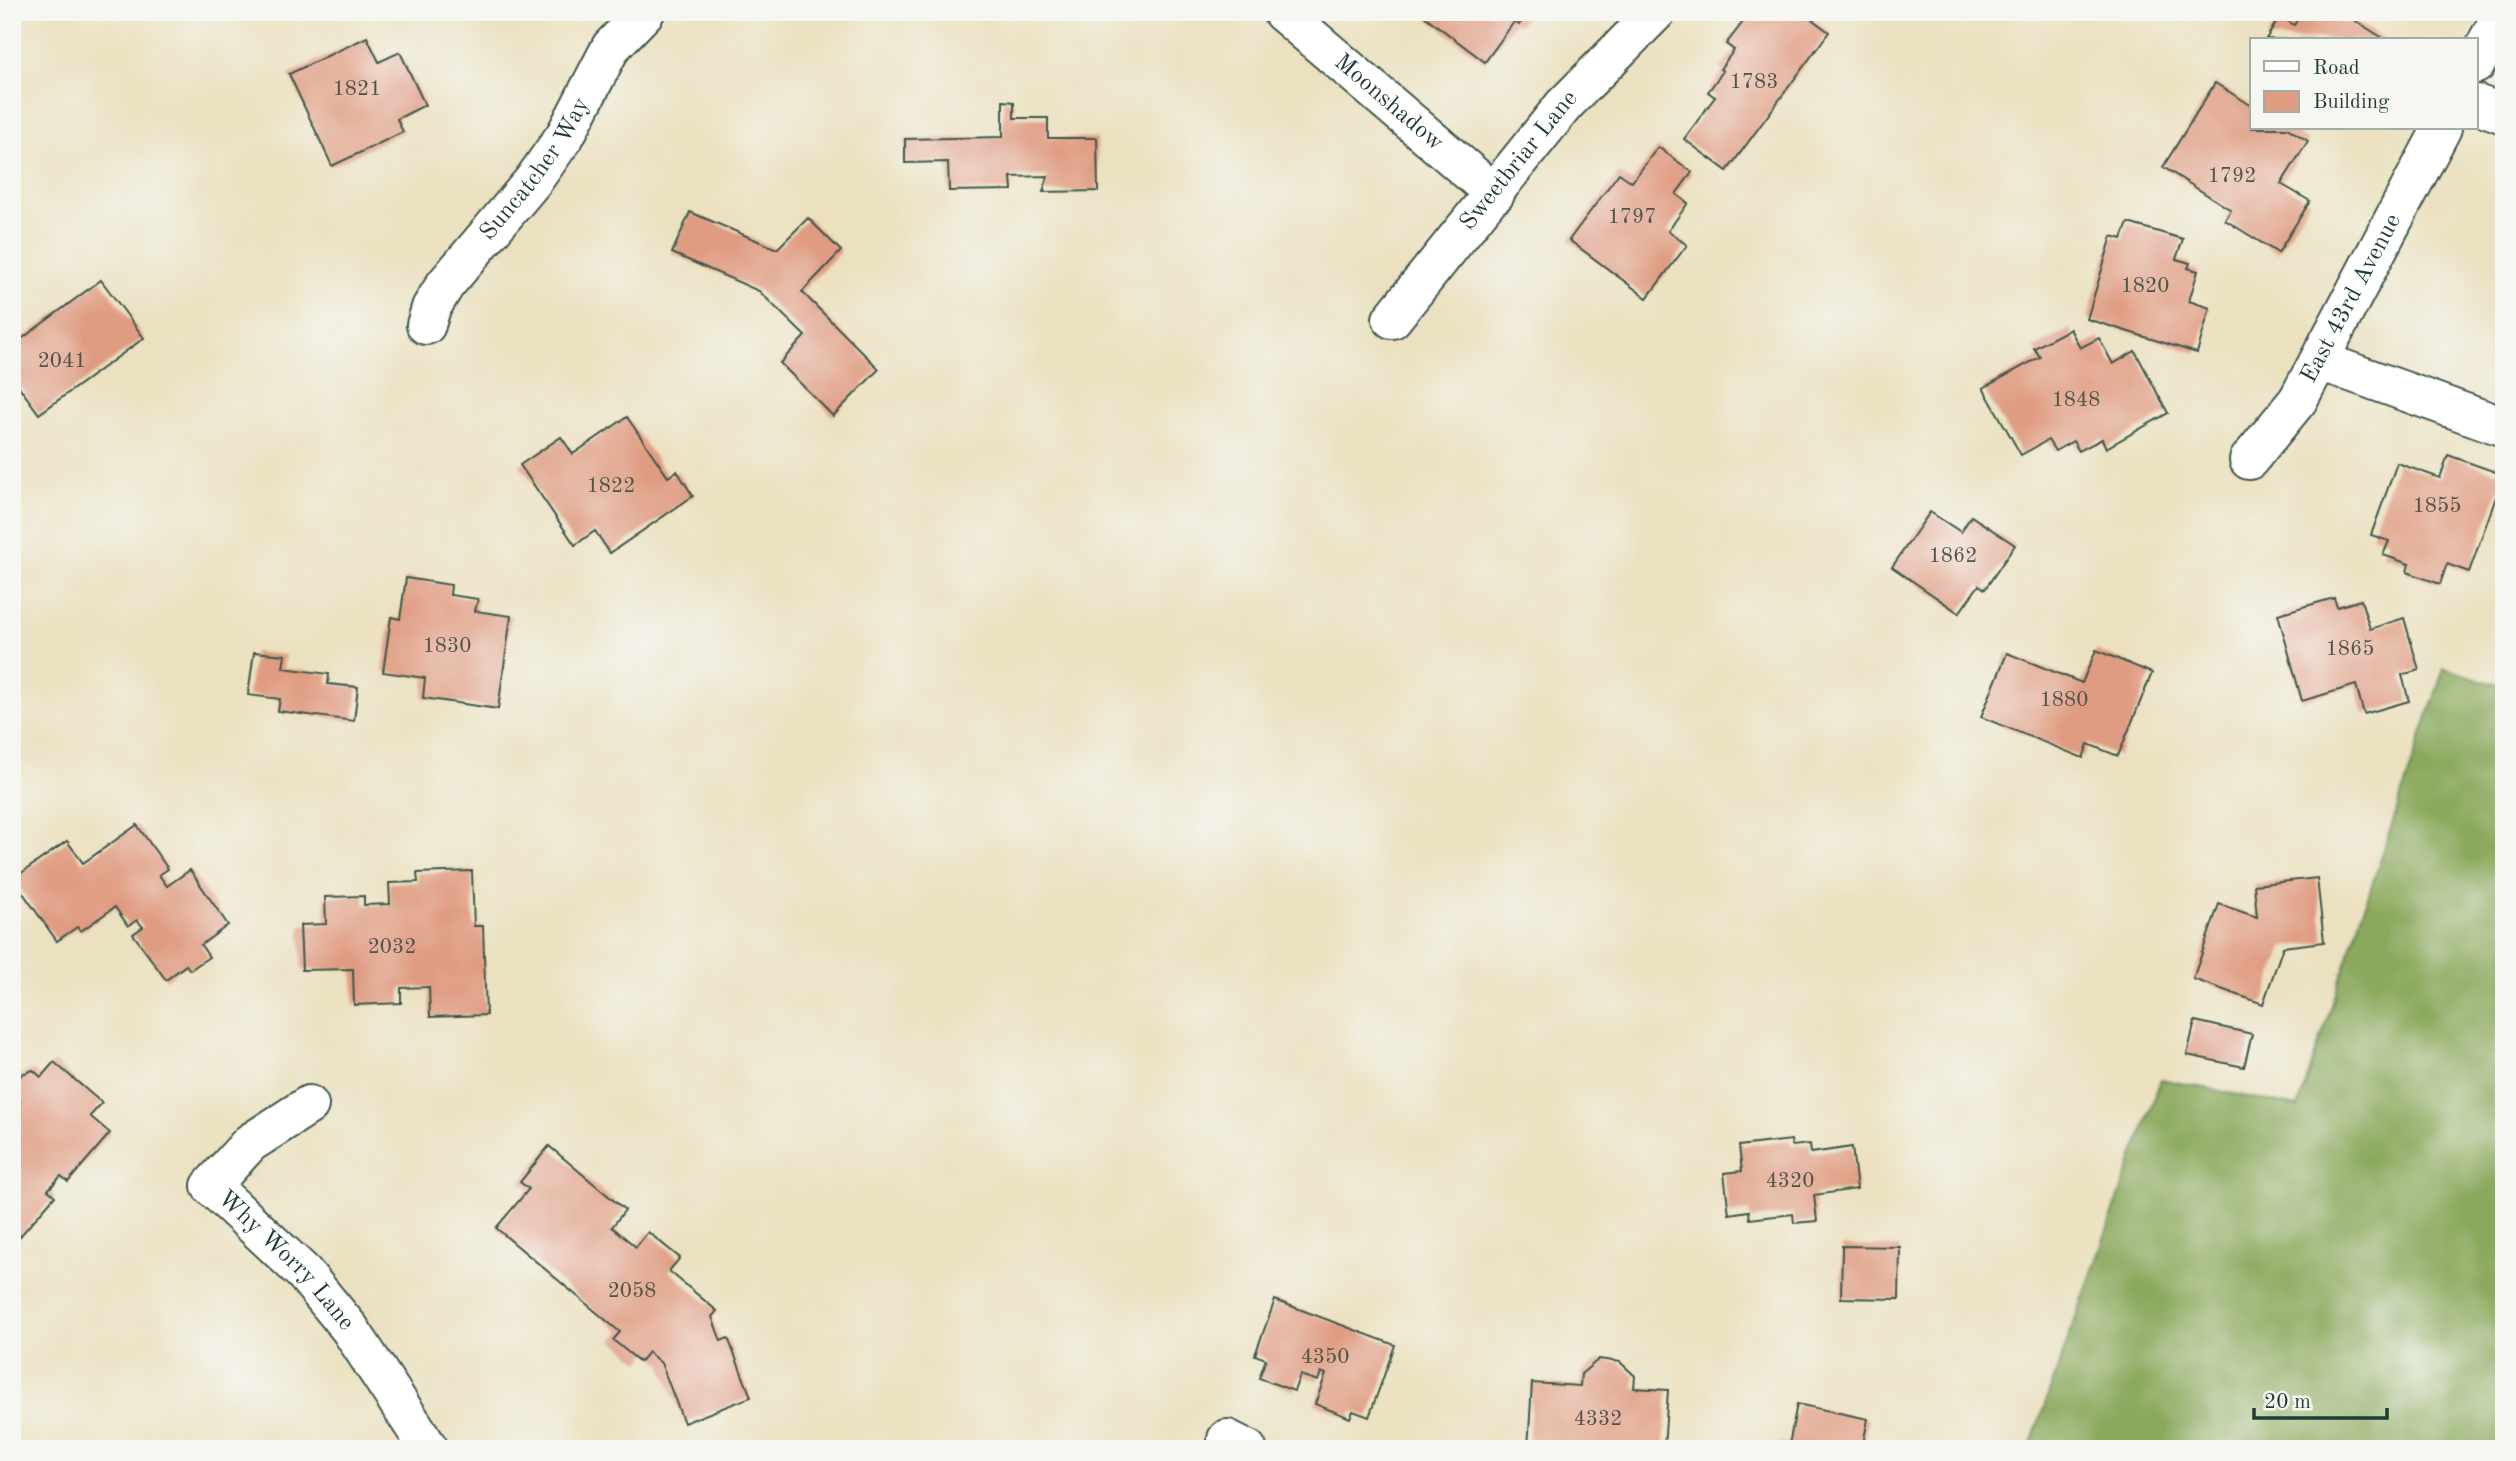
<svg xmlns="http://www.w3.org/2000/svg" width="2516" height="1461" font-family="'Old Standard TT',serif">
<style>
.forest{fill:#8aa95c;stroke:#547348;stroke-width:2}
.building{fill:#e09c82}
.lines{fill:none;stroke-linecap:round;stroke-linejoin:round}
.minor-casing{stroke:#3e5649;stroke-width:42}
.minor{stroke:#fff;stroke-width:38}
.labels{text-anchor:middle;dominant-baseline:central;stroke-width:5;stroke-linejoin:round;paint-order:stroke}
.number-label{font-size:21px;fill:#4f5548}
.street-label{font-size:24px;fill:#1f3d34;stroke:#f6f6f2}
</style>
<rect width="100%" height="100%" fill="#f6f6f2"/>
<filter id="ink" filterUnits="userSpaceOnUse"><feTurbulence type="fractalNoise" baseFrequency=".0143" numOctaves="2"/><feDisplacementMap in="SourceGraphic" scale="14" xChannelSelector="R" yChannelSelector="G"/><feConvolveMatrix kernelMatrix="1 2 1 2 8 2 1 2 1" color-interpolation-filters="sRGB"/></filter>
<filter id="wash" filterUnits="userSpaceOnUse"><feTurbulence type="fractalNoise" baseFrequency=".00686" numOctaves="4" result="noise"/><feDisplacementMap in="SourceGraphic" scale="28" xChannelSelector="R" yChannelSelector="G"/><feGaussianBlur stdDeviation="1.57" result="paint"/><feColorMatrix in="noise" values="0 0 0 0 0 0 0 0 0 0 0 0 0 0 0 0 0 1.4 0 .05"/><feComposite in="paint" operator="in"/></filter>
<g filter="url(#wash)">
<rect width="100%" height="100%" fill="#ebe1c0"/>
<polygon class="forest" points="2444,668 2504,687 2504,1449 2029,1449 2161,1079 2298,1107"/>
<g id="blocks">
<g class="building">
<polygon points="1419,12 1529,12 1519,25 1514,22 1485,62"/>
<polygon points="1762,12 1802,12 1829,32 1727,171 1684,139 1715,97 1708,92 1723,71 1720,69 1734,50 1726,44 1750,13 1757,19"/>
<polygon points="2302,12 2341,12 2383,38 2382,40 2266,39 2280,16 2294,25"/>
<polygon points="367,37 379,62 400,52 425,105 397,119 403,132 332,166 289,74"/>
<polygon points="2215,83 2252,106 2252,128 2287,128 2308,141 2281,184 2310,201 2278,253 2225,220 2231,210 2163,167"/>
<polygon points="1003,101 1014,102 1014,118 1048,118 1048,138 1097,138 1098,191 1043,192 1048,176 1011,177 1012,190 949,191 948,162 905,163 905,139 1003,137"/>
<polygon points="1658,147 1692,172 1676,194 1688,203 1668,231 1687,245 1647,298 1569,240 1619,173 1632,182"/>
<polygon points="690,212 777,249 808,218 841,251 802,292 879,369 833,416 780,363 805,336 759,291 672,253"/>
<polygon points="2128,223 2183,239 2176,259 2190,263 2188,268 2198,271 2189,301 2210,308 2197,353 2087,319 2112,236 2122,239"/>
<polygon points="101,280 144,338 39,414 12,377 12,346"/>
<polygon points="2070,329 2080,348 2099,338 2113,364 2135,351 2168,413 2106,448 2102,439 2079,451 2073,441 2055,451 2048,440 2021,455 1983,388 2040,357 2034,348"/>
<polygon points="627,417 668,477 677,471 693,496 610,553 595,531 575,545 520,465 561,437 573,454"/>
<polygon points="2448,455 2504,475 2469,572 2447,564 2440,584 2407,572 2409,564 2383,555 2389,541 2371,535 2397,463 2440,478"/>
<polygon points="1930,512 1961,532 1971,516 2015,545 1985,589 1979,585 1959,613 1892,567"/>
<polygon points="406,578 451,585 450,595 478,599 475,611 511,616 498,709 423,698 425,678 383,672 391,617 400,619"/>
<polygon points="2334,598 2337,607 2361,600 2370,629 2404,618 2419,670 2402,675 2409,701 2364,714 2356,685 2302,701 2278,614"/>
<polygon points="2096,650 2152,673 2118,756 2088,744 2083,758 1981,717 2007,653 2082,683"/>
<polygon points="254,652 285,655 283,668 329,674 328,684 358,687 354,721 278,711 280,699 248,695"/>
<polygon points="137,825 168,869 159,875 167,886 190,870 228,925 201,945 209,957 190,970 186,965 166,980 133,934 143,927 137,920 128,926 115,907 81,931 77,927 57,941 13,879 67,841 83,863"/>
<polygon points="472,871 474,926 483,926 486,1015 430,1017 429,987 401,988 401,1003 354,1005 353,969 302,970 300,925 326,924 325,897 364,896 364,905 390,904 389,883 418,882 417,873"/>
<polygon points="2317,878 2324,942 2283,947 2263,1004 2193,979 2219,904 2257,917 2254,885"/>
<polygon points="2195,1021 2252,1034 2244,1067 2187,1055"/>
<polygon points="54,1062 102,1103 90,1116 110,1133 68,1182 61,1176 48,1190 55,1196 16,1241 12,1238 12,1109 20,1102 16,1097 13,1084 22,1074 33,1070 41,1077"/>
<polygon points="1791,1140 1792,1146 1810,1144 1811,1153 1852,1147 1857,1189 1814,1195 1817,1221 1794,1223 1793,1214 1750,1219 1749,1211 1729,1214 1724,1173 1742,1171 1739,1146"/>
<polygon points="549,1146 625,1210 612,1227 636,1247 648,1232 680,1258 669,1271 717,1311 712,1317 721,1341 728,1338 751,1397 684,1423 661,1363 648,1352 640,1362 613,1340 620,1332 496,1228 529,1189 520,1182"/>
<polygon points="1842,1246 1900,1247 1899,1299 1841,1298"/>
<polygon points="1275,1300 1395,1345 1369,1417 1353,1411 1350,1418 1315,1404 1326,1374 1321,1372 1318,1381 1300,1375 1294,1391 1259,1378 1266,1359 1255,1355"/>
<polygon points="1599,1359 1620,1362 1635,1376 1634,1388 1668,1390 1664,1449 1528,1449 1532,1383 1580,1386 1581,1374"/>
<polygon points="1797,1404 1868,1419 1862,1449 1778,1449 1779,1443 1789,1445"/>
</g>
</g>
</g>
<g filter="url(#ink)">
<use href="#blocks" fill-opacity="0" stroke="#3e5649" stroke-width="2"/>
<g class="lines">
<defs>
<g id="minor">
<path id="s1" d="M1282,12L1495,194"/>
<polyline points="2476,64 2503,12"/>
<polyline points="2476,104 2504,114"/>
<path id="s2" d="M1392,319L1564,105L1656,12"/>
<path id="s3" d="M426,325L431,308L445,285L533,181L566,134L611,47L645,12"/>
<polyline points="2320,361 2504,427"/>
<path id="s4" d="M2249,460L2298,400L2442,128"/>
<path id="s5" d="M309,1105L250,1143L211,1186L304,1273L350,1329L429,1449"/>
<polyline points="1227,1439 1247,1449"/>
</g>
</defs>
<use href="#minor" class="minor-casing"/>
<use href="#minor" class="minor"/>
</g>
</g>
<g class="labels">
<g class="number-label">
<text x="1754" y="82">1783</text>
<text x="357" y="89">1821</text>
<text x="2232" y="176">1792</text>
<text x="1632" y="217">1797</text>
<text x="2145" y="286">1820</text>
<text x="62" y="361">2041</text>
<text x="2076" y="400">1848</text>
<text x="611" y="486">1822</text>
<text x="2437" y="506">1855</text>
<text x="1953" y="556">1862</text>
<text x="447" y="646">1830</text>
<text x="2350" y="649">1865</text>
<text x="2064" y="700">1880</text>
<text x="392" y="947">2032</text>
<text x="1790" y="1181">4320</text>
<text x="632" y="1291">2058</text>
<text x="1325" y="1357">4350</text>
<text x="1598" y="1419">4332</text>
</g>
<g class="street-label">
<text stroke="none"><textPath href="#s1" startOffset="140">Moonshadow</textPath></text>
<text stroke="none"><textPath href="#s2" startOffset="203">Sweetbriar Lane</textPath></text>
<text stroke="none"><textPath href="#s3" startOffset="192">Suncatcher Way</textPath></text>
<text stroke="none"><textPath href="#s4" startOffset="192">East 43rd Avenue</textPath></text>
<text stroke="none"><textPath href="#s5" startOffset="234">Why Worry Lane</textPath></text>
</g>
</g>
<rect width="2516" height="1461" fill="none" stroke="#f6f6f2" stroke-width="42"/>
<rect x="2250" y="38" width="228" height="91" fill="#f6f6f2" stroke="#a0aca6" stroke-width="2"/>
<rect x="2264" y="61" width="35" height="10" fill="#ffffff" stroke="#a0aca6" stroke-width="2"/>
<text x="2313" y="74" font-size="21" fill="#1f3d34">Road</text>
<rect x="2264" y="91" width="35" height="21" fill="#e09c82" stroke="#a0aca6" stroke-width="2"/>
<text x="2313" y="108" font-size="21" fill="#1f3d34">Building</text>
<path d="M2254 1408v10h133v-10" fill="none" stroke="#1f3d34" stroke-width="3.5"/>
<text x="2264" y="1408" font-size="21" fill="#1f3d34" stroke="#f6f6f2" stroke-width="5" paint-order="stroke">20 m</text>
</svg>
